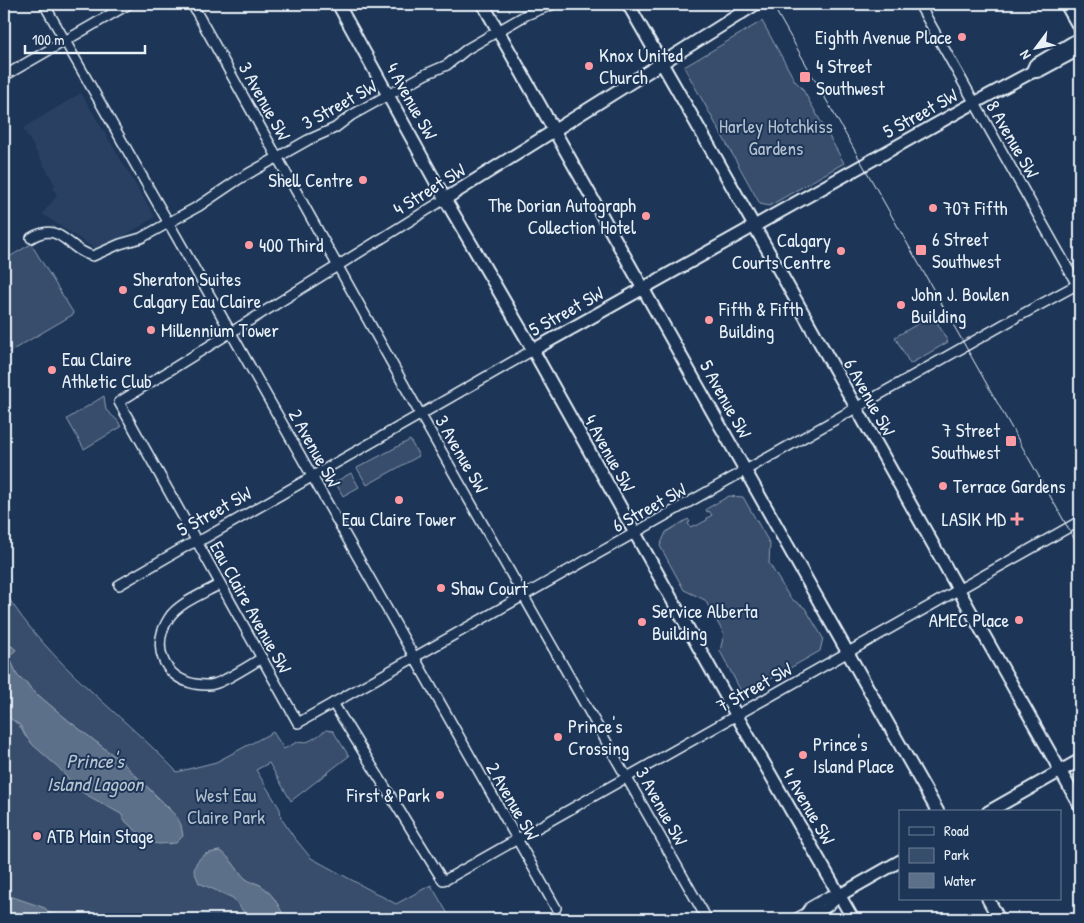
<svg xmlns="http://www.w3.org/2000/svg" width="1084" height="923" font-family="'Patrick Hand',sans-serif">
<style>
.built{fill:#2a4162}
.green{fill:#374d6c;stroke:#909fb2}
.water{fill:#5d7089;stroke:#95a4b5}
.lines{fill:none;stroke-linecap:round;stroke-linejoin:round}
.minor-casing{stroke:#e8f1f8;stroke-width:12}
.major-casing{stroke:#e8f1f8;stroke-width:15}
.minor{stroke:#1d3557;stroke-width:9}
.major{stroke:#1d3557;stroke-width:11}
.tram{stroke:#e8f1f8;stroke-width:1}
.poi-dot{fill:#ff9aa2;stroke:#1d3557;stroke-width:2}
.labels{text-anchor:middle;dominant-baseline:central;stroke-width:4;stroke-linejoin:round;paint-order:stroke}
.poi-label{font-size:19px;fill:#e8f1f8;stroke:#1d3557;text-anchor:start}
.street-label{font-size:19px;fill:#e8f1f8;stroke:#1d3557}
.park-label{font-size:19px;fill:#b3c0ce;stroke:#1d3557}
.water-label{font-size:20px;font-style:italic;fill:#b7c4d1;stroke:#1d3557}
</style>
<rect width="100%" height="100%" fill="#1d3557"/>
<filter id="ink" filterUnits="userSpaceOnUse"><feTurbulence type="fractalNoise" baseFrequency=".02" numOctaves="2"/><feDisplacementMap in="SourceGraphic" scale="10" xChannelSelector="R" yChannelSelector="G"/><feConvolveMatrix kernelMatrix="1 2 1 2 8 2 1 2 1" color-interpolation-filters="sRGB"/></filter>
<g filter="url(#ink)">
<polygon class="built" points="81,93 155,217 113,243 97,250 42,214 57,196 53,187 55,185 23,128"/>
<g class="green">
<polygon points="762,21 795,81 802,88 844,163 769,206 760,204 684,67"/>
<polygon points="31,244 74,314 4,355 4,260"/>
<polygon points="933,315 948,342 910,364 895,337"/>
<polygon points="104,396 106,410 118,421 121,427 84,449 67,419"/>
<polygon points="410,440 419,456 367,485 357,468"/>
<polygon points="351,473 359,487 343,496 335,482"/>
<polygon points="729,496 743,497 770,544 769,563 790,598 805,608 823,638 820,651 748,692 741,691 720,651 724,634 705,600 684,590 660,546 666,532 688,519 690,522 688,523 690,527 695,525 696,526 707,520 707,518 712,515 709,511 707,512 706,509"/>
<path d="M4,591C50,665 119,711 177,772L216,762L273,732L284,749L297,742C308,745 317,736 326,730L333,731L349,756L291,801L269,763L256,770L280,809L281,818L293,836L311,858L396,904L431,885L451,919H285C279,907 272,893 260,885C255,882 250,883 246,879C236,870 231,857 219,851L205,854L251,919H62L4,896V711C12,722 18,720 25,736L81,788L170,844L175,842L181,835L169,808L122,762L69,721L31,689L26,682L22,680L17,675L9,656L15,650L4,648Z"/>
</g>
<g class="water">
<polygon points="12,646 16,650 9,656 17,675 22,680 26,682 31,689 69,721 122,762 177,817 181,825 183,836 176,843 159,844 149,842 126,822 121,814 85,794 74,786 59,768 33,745 27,738 20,725 8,717 4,712 4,648"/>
<path d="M220,851C231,857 236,870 246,879C250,883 255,882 260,885C272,892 280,907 285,919H249L233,898L199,883L194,871C196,856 207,853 220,851Z"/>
<polygon points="4,894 45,908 49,913 76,919 4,919"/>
</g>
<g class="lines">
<defs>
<g id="minor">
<path d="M44,4C217,304 384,608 556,908"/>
<polyline points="192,4 414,403 707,919"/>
<polyline points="919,4 1080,290"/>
<polyline points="4,76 129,4"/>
<polyline points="445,199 119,402 298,723 1015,318"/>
<path d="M31,238C61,220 67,250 93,256L120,244L141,238L199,206L239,179L308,140L335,128L352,115L426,74L447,65L467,49L486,38L526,15L554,4"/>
<polyline points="1021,315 1080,283"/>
<path d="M220,584C205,593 178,603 169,618C151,645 162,677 195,684C201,685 208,686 214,684C226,681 250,665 262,658"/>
<polyline points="119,585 188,545 205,538 533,350"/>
<polyline points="333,703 440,876 443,880 447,879 1080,521"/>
<path d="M806,913C819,915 832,905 840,895"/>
<polyline points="795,919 806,913 810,907 829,896 840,895"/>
</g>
<g id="major">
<polyline points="338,4 445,199 533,350 733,709 853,919"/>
<polyline points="483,4 848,653 938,812"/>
<polyline points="628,4 716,158 1080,806"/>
<polyline points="1066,4 1080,29"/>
<polyline points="1032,72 1035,65 1080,38"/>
<polyline points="445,199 756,4"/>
<polyline points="533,350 965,108 1032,72 1039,71 1080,49"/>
<polyline points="988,812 1080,760"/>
<polyline points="840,895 900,861"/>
<polyline points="988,899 999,919"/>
</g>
</defs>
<use href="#minor" class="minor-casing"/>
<use href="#major" class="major-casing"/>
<use href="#minor" class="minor"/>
<use href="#major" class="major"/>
<polyline class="tram" points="772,4 1080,549"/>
</g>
</g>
<g class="poi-dot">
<circle cx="962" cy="37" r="5"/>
<circle cx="589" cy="66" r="5"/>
<rect x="799" y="71" width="12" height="12" rx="2.5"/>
<circle cx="363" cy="180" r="5"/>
<circle cx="933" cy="208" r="5"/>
<circle cx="646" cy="216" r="5"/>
<circle cx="249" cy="245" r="5"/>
<rect x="915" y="244" width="12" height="12" rx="2.5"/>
<circle cx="841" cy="251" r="5"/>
<circle cx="123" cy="290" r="5"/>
<circle cx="901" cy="305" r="5"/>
<circle cx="709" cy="320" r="5"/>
<circle cx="151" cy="330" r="5"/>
<circle cx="52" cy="370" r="5"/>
<rect x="1005" y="435" width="12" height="12" rx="2.5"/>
<circle cx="943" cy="486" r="5"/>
<circle cx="399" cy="500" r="5"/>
<path d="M1014.5 511.5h5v5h5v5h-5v5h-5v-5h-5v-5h5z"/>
<circle cx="441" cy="588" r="5"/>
<circle cx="1019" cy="620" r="5"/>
<circle cx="642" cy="622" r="5"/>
<circle cx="558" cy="737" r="5"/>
<circle cx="803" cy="755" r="5"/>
<circle cx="440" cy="795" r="5"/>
<circle cx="37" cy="836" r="5"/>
</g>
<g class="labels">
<g class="poi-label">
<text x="952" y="37" text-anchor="end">Eighth Avenue Place</text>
<text x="599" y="55">Knox United<tspan x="599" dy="22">Church</tspan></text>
<text x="816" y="66">4 Street<tspan x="816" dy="22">Southwest</tspan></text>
<text x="353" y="180" text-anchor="end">Shell Centre</text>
<text x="636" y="205" text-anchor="end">The Dorian Autograph<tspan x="636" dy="22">Collection Hotel</tspan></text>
<text x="943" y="208">707 Fifth</text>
<text x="932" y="239">6 Street<tspan x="932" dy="22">Southwest</tspan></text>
<text x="831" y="240" text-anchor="end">Calgary<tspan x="831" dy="22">Courts Centre</tspan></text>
<text x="259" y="245">400 Third</text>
<text x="133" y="279">Sheraton Suites<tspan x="133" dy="22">Calgary Eau Claire</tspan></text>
<text x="911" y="294">John J. Bowlen<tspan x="911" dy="22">Building</tspan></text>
<text x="719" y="309">Fifth &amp; Fifth<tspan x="719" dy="22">Building</tspan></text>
<text x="161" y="330">Millennium Tower</text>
<text x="62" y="359">Eau Claire<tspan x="62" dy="22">Athletic Club</tspan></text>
<text x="1000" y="430" text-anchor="end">7 Street<tspan x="1000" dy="22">Southwest</tspan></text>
<text x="953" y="486">Terrace Gardens</text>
<text x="399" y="519" text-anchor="middle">Eau Claire Tower</text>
<text x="1006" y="519" text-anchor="end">LASIK MD</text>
<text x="451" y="588">Shaw Court</text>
<text x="652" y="611">Service Alberta<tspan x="652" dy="22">Building</tspan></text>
<text x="1009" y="620" text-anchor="end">AMEC Place</text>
<text x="568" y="726">Prince's<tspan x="568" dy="22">Crossing</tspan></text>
<text x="813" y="744">Prince's<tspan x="813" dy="22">Island Place</tspan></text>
<text x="430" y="795" text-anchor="end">First &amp; Park</text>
<text x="47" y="836">ATB Main Stage</text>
</g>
<g class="street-label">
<text transform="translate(265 101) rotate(61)">3 Avenue SW</text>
<text transform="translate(412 101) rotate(61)">4 Avenue SW</text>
<text transform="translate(339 104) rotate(-29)">3 Street SW</text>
<text transform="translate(920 113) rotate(-29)">5 Street SW</text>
<text transform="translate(1013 139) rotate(60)">8 Avenue SW</text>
<text transform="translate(429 189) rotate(-32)">4 Street SW</text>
<text transform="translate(566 311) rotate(-29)">5 Street SW</text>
<text transform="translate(870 397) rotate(61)">6 Avenue SW</text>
<text transform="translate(726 399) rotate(61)">5 Avenue SW</text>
<text transform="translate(315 448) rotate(61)">2 Avenue SW</text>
<text transform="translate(610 453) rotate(61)">4 Avenue SW</text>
<text transform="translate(462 454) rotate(60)">3 Avenue SW</text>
<text transform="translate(649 507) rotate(-29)">6 Street SW</text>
<text transform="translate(214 511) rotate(-29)">5 Street SW</text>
<text transform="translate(251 607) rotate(61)">Eau Claire Avenue SW</text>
<text transform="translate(754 687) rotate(-29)">7 Street SW</text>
<text transform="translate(513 801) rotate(60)">2 Avenue SW</text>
<text transform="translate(662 806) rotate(61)">3 Avenue SW</text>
<text transform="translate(809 806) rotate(60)">4 Avenue SW</text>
</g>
<g class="park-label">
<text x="776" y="126">Harley Hotchkiss<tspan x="776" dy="22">Gardens</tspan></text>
<text x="226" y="795">West Eau<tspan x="226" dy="22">Claire Park</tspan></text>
</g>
<g class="water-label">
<text x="95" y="760">Prince's<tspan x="95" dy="23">Island Lagoon</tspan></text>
</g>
</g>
<rect width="1084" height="923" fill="none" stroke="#1d3557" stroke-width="20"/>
<rect x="10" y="10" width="1064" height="903" fill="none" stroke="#e8f1f8" stroke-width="2" filter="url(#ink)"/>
<rect x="899" y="810" width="162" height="90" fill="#1d3557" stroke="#6e8097"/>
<rect x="909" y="827" width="25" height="8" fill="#1d3557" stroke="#6e8097"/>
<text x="944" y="836" font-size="15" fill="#e8f1f8">Road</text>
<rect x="909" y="848" width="25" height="15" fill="#374d6c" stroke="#6e8097"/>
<text x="944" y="860" font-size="15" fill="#e8f1f8">Park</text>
<rect x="909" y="873" width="25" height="15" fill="#5d7089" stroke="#6e8097"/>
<text x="944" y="886" font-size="15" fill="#e8f1f8">Water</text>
<g transform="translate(1036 48) rotate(238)" stroke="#1d3557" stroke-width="4" paint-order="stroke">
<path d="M0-4L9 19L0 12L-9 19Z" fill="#e8f1f8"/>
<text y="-8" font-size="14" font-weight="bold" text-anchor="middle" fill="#e8f1f8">N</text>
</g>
<path d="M25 45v8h120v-8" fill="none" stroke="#e8f1f8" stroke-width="2.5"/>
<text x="32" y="45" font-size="15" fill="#e8f1f8" stroke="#1d3557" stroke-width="4" paint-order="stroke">100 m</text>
</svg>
